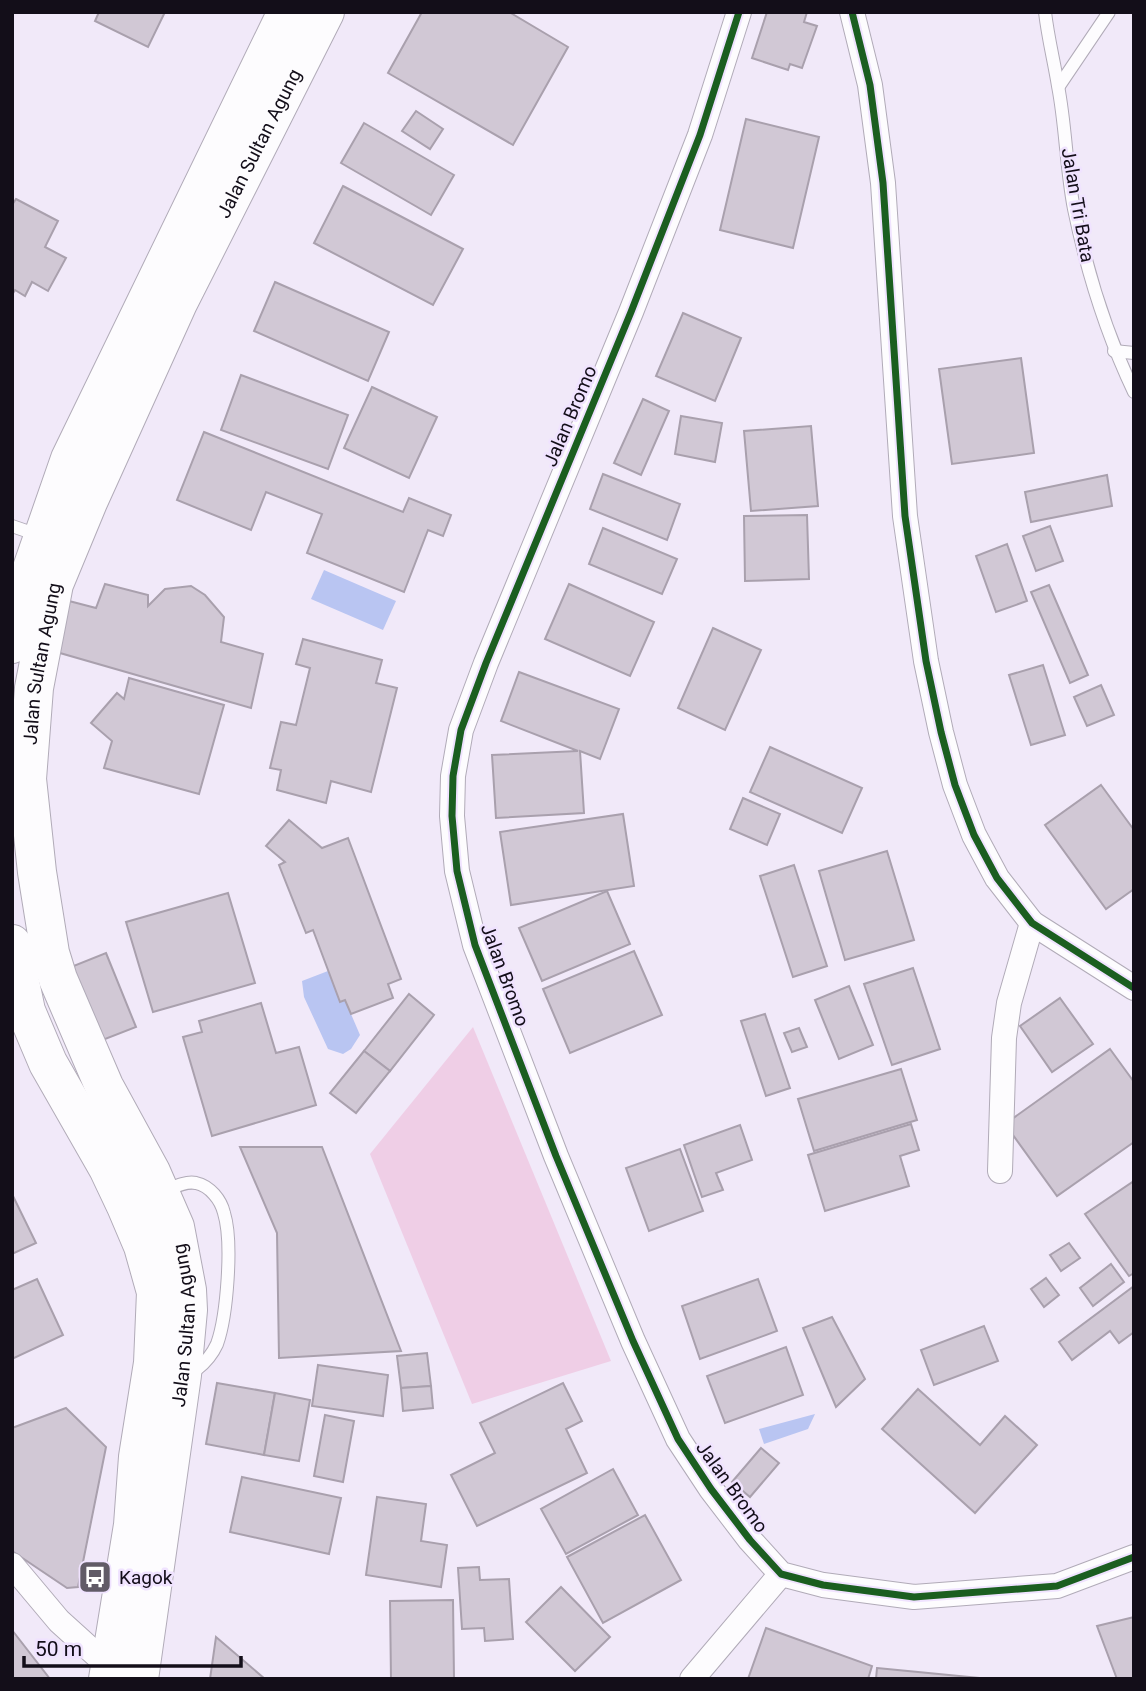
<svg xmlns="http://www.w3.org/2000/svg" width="1146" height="1691" font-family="Roboto,sans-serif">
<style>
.green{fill:#efcee6}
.water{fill:#b9c5f2}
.building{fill:#d1c8d5;stroke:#a9a0ad;stroke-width:2}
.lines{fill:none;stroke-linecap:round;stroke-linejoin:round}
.lane-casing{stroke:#b1abb8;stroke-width:14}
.street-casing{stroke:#b1abb8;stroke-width:26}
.highway-casing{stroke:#b1abb8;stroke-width:40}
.lane{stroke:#fdfcfe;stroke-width:12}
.street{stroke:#fdfcfe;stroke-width:24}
.highway{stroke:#fdfcfe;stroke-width:38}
.cycleway-casing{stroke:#f0e3ff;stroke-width:11}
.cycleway{stroke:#1b5e20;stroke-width:7}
.labels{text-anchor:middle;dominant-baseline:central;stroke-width:5;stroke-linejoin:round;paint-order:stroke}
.street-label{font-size:19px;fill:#130e19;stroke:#f0e3ff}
.poi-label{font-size:19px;fill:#130e19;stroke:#f0e3ff;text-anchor:start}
</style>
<rect width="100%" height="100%" fill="#f1e9f9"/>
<polygon class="green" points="473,1027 611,1361 472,1404 370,1154"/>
<g class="water">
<polygon points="324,570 396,601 383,630 311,599"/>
<polygon points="328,971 340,1002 345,1000 360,1035 351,1049 343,1054 328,1049 304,997 302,981"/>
<polygon points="815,1414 808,1429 764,1444 759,1429"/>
</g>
<g class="building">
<polygon points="99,12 165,12 148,47 95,21"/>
<polygon points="422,12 509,12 568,47 513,145 388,73"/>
<polygon points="767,12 807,12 804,22 817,26 802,68 790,64 788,70 752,58"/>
<polygon points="416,111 443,129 430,149 402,131"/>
<polygon points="746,119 819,137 793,248 720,230"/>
<polygon points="364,123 454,175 431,215 341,163"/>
<polygon points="343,186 463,249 433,305 314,243"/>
<polygon points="16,199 58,221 45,247 66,258 48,291 32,282 25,296 15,290 12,295 12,205"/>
<polygon points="275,282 389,332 368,381 254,331"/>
<polygon points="683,313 741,338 715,401 656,376"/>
<polygon points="1021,358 1034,453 952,464 939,369"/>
<polygon points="241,375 348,415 328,469 221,430"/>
<polygon points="372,387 437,417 409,478 344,448"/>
<polygon points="643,399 669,411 641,475 614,463"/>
<polygon points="681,416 722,423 715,462 675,454"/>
<polygon points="811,426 818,506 751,511 744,431"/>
<polygon points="204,432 403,512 409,498 451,515 443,536 428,530 404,592 307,553 322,514 266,492 251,530 177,500"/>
<polygon points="603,474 680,504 667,540 590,509"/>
<polygon points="1107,475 1112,506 1031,522 1025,492"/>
<polygon points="807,515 809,579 745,581 744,516"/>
<polygon points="1050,526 1063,561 1036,571 1023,536"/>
<polygon points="603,528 677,559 662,594 589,564"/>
<polygon points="1007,544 1027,601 996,612 976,556"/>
<polygon points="105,584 148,595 148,606 165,589 191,586 205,595 224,617 221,642 263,654 251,708 53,651 69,601 96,608"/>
<polygon points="569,584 654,622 630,676 545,639"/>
<polygon points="1049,585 1088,675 1070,683 1031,592"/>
<polygon points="713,628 761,650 725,730 678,708"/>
<polygon points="303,639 382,660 376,683 397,688 371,792 331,781 326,803 277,790 281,770 270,768 281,722 296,725 310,668 296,664"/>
<polygon points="1043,665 1065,735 1031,745 1009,675"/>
<polygon points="519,672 619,709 600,759 580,751 584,813 496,818 492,755 578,751 501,721"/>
<polygon points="129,678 224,705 199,794 104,768 112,741 91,723 117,693 124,699"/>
<polygon points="1101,685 1114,715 1087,726 1074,697"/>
<polygon points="770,747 862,788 842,833 750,792"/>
<polygon points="1101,785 1134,830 1134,889 1106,909 1045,825"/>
<polygon points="743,798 780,814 767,845 730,829"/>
<polygon points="623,814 634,886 511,905 500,832"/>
<polygon points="289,820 322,848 348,838 401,979 388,984 393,998 351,1014 345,1000 340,1002 313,930 306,933 279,865 285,862 266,846"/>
<polygon points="887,851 914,940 845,960 819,871"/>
<polygon points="794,865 827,966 793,977 760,876"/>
<polygon points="607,891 630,944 542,981 519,928"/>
<polygon points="228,893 255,983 153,1012 126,922"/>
<polygon points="634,951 662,1015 570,1053 543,989"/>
<polygon points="106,953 136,1027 100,1041 71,967"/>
<polygon points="913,968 940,1049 892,1065 864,984"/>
<polygon points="849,986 873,1045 839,1059 815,1000"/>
<polygon points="409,994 434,1015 390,1071 364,1051"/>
<polygon points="1060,998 1093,1044 1052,1072 1020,1026"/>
<polygon points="261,1003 276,1053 299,1047 316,1105 212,1136 183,1037 202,1032 199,1021"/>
<polygon points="765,1014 790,1088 766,1096 741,1021"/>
<polygon points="799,1028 807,1047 792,1052 784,1033"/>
<polygon points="1110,1049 1134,1082 1134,1142 1057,1196 1005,1124"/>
<polygon points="364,1051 390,1071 356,1113 330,1093"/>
<polygon points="901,1069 917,1120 814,1151 798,1099"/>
<polygon points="911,1124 919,1150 900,1156 909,1186 825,1211 808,1155"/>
<polygon points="740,1125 752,1160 716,1173 723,1190 702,1197 684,1145"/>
<polygon points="240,1147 322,1147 401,1351 279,1358 277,1233"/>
<polygon points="680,1149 703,1211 649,1231 626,1168"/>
<polygon points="1134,1181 1134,1273 1129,1276 1085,1214"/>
<polygon points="12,1194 36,1243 12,1254"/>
<polygon points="1069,1243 1080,1258 1061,1271 1050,1255"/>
<polygon points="1111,1264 1124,1282 1093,1306 1080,1288"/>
<polygon points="1046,1278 1059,1295 1044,1307 1031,1289"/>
<polygon points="37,1279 63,1335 12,1359 12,1290"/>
<polygon points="758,1279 777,1331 700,1359 682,1306"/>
<polygon points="1134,1286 1134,1332 1119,1343 1110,1331 1072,1360 1059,1342"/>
<polygon points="832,1317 865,1379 836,1407 803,1328"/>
<polygon points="984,1326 998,1361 934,1385 921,1350"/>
<polygon points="786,1347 803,1395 725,1423 707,1376"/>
<polygon points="427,1353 431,1386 401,1388 397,1356"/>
<polygon points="318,1365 388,1375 383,1416 312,1406"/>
<polygon points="217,1383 275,1393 264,1455 206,1444"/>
<polygon points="563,1383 582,1421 566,1429 587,1473 477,1526 451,1475 495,1453 480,1423"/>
<polygon points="431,1386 433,1408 403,1411 401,1388"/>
<polygon points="918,1389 980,1445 1005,1416 1037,1445 975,1513 882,1429"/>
<polygon points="275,1393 310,1400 299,1461 264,1455"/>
<polygon points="66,1408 106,1447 78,1587 67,1588 12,1551 12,1428"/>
<polygon points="325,1415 354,1421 343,1482 314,1476"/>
<polygon points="761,1448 779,1463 750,1497 732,1482"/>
<polygon points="613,1469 638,1515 566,1554 541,1509"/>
<polygon points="242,1477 341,1498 329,1554 230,1532"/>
<polygon points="377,1497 426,1504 421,1541 447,1545 441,1587 366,1575"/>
<polygon points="645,1515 681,1580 603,1623 567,1557"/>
<polygon points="479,1567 480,1580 509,1579 513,1639 485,1641 484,1628 462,1629 458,1568"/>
<polygon points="561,1587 610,1637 575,1671 526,1622"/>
<polygon points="453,1600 454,1679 391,1679 390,1601"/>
<polygon points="1134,1617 1134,1679 1117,1679 1097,1626"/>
<polygon points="766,1628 872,1666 868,1679 748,1679"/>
<polygon points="12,1630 50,1679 12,1679"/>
<polygon points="216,1637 265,1679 210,1679"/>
<polygon points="877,1668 990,1679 876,1679"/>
</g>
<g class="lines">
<defs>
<g id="lane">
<path d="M1045,12C1048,38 1054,61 1058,86C1066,127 1066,168 1074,209C1087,272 1106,333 1134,392"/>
<polyline points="1059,86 1109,12"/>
<polyline points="1114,351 1134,353"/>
<polyline points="12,526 38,535"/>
<path d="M164,1191C174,1187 185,1181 196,1183C210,1186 221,1200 224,1213C233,1242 227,1316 217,1344C212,1355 206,1362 197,1369L190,1368"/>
</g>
<g id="street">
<polyline points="739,12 700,135 631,312 486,663 461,730 453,776 452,816 457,871 475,945 556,1156 633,1341 678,1439 711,1489 750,1540 781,1574 823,1585 914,1597 1057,1586 1134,1557"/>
<polyline points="852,12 870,85 883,183 905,516 926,661 941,732 955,785 974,835 997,878 1032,923 1134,988"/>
<polyline points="1000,1171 1004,1038 1009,1003 1032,923"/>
<polyline points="12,1565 59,1621 101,1659 109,1673"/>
<polyline points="692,1679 781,1574"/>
</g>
<g id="highway">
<polyline points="12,644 21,600 70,459 287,12"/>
<polyline points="12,944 26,1011 48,1063 108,1168 126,1206 143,1246 156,1292 153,1363 138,1457 133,1525 108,1679"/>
<path id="s1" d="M139,1679L182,1375L188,1310L187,1290L175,1227L151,1172L104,1086L58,979L50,953L37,872L27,779L34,688L54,584L88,502L178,303L325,12"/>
</g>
</defs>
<use href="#lane" class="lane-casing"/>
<use href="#street" class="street-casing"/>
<use href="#highway" class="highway-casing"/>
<use href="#lane" class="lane"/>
<use href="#street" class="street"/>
<use href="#highway" class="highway"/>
<defs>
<g id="cycleway">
<polyline points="739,12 700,135 631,312 486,663 461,730 453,776 452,816 457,871 475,945 556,1156 633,1341 678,1439 711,1489 750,1540 781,1574 823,1585 914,1597 1057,1586 1134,1557"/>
<polyline points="852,12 870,85 883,183 905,516 926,661 941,732 955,785 974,835 997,878 1032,923 1134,988"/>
</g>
</defs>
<use href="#cycleway" class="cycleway-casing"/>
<use href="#cycleway" class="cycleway"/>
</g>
<defs>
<symbol id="bus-square" viewBox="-11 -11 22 22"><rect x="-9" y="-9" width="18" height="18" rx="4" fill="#615b67" stroke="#f0e3ff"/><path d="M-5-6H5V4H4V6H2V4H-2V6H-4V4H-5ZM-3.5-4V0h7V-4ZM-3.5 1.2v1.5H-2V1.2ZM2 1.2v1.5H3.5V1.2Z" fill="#fff"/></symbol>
</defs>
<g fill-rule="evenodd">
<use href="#bus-square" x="76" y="1558" width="38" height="38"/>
</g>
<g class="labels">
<g class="street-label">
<text stroke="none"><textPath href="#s1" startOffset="1617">Jalan Sultan Agung</textPath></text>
<text transform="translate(1078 205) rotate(80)">Jalan Tri Bata</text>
<text transform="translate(570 416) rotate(-67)">Jalan Bromo</text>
<text stroke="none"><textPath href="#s1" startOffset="1050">Jalan Sultan Agung</textPath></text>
<text transform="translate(505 975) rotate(70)">Jalan Bromo</text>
<text stroke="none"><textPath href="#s1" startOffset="357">Jalan Sultan Agung</textPath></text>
<text transform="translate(732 1487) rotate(54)">Jalan Bromo</text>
</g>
<g class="poi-label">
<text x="119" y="1577">Kagok</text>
</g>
</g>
<rect width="1146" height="1691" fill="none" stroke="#130e19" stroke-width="28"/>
<path d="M24 1656v10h217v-10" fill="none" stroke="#130e19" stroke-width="3.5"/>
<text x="35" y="1656" font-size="21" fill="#130e19" stroke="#f0e3ff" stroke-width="5" paint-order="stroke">50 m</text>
</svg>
